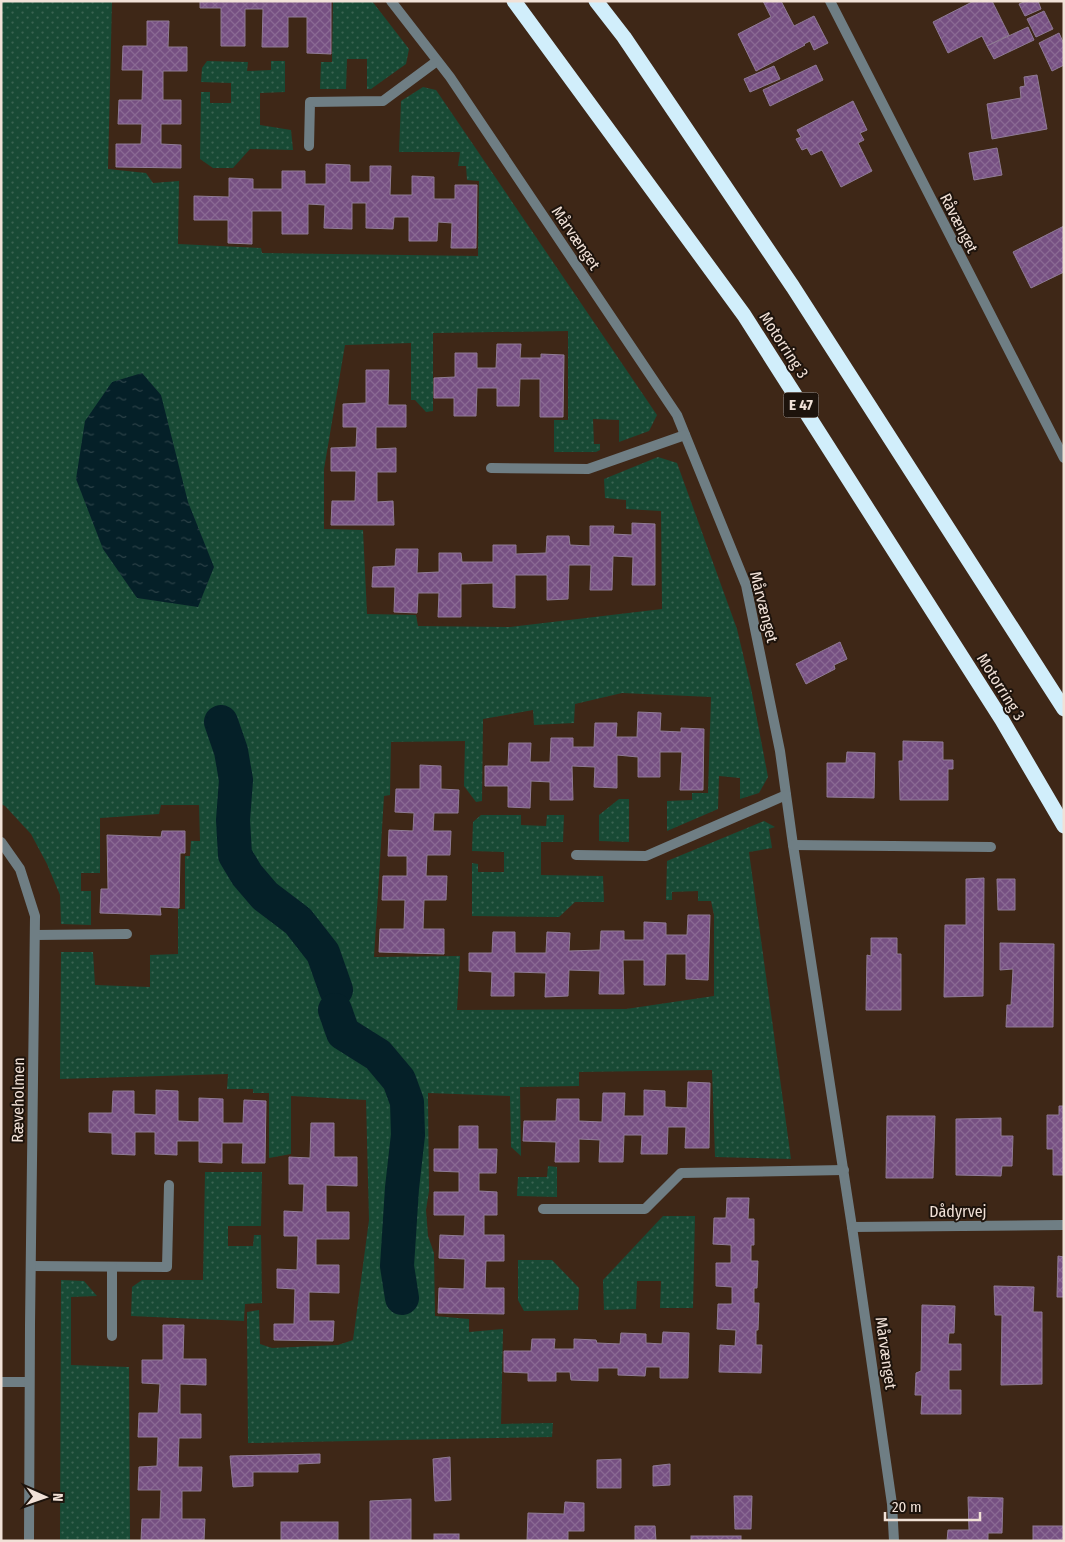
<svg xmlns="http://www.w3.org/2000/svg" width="1065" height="1542" font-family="'Fira Sans Condensed',sans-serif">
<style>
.park{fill:url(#park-dots)}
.water{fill:url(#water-ripples)}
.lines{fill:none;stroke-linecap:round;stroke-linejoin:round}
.canal{stroke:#052028;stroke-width:34}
.building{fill:url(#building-cross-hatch);stroke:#8f7b95}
.service{stroke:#6f7e84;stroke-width:10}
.minor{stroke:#6f7e84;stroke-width:10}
.motorway{stroke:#d1eefb;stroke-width:15}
.labels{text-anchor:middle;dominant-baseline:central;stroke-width:4;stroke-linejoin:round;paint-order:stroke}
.shield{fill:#1d130c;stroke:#b1a39a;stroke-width:1}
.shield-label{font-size:15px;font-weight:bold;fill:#f1e1d7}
.street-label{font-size:16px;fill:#f1e1d7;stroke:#1d130c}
</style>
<defs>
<pattern id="park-dots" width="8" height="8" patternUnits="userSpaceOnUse" patternTransform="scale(1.25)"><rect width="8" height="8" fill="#184a35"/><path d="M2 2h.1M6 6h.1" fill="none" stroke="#3a6452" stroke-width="1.8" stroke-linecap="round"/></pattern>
<pattern id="water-ripples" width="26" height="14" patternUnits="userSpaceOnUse" patternTransform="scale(1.25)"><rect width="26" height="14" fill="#052028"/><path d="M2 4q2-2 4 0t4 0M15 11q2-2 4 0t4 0" fill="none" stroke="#2a4046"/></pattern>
<pattern id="building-cross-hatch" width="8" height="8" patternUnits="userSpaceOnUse" patternTransform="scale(1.25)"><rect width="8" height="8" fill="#765082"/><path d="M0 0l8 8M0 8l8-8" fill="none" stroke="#8a6993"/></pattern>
</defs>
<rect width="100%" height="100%" fill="#3e2717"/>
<g class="park">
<polygon points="1,1 112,1 108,169 146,173 153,183 179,181 178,244 261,248 262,253 478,256 479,181 467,180 466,166 458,166 460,152 399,152 401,101 423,87 436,90 657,415 649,431 619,442 619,420 593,419 594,444 600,444 600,450 596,452 554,452 554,420 568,420 568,331 433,333 433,411 426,412 415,400 411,400 411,343 345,345 324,469 324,529 363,530 367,614 416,615 418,626 510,627 662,609 661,511 626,509 626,500 605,498 604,479 658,457 677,463 737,629 751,688 768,777 759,793 740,799 740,778 719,776 718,809 667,831 667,801 692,800 692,793 708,793 711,697 622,693 575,704 574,723 534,725 533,710 483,719 482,801 476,802 464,786 465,741 391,742 390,795 384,796 374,957 460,956 457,1010 626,1009 714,996 714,915 711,901 698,901 698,891 672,892 672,900 666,900 667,861 764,821 775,827 769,829 772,848 749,852 791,1159 715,1157 712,1070 579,1072 579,1086 520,1087 521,1156 511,1147 510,1096 428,1093 429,1191 426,1210 428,1236 434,1253 435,1316 469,1319 469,1332 503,1329 501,1424 553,1423 552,1437 248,1443 247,1312 259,1310 260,1344 272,1348 338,1345 353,1340 369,1220 366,1100 291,1096 291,1154 269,1158 269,1093 253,1093 253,1089 227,1089 228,1074 60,1079 61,952 93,952 95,985 150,987 150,955 178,954 178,909 185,909 185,856 190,856 191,841 200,841 199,805 161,805 159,814 100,818 100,873 81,873 81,891 91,891 91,925 61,924 60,895 47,864 31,834 5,806 1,804"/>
<polygon points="333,1 372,1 409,49 406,64 371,89 367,89 367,59 347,59 346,89 320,89 321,62 332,62"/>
<polygon points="207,61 248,62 247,71 271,70 271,61 285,61 285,92 260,93 260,125 291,130 293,150 250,149 233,168 213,168 200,159 201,92 210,92 210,103 231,103 231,83 201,82 202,68"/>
<polygon points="619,799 629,799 629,842 599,841 599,815"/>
<polygon points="481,815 521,815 521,825 546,826 547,815 564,815 563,842 541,842 541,875 603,876 604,902 575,902 559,917 472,916 472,863 478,864 478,872 504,872 504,852 472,851 473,822"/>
<polygon points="548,1166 557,1167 557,1197 517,1196 518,1177 547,1177"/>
<polygon points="205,1172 262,1172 261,1226 228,1226 228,1246 253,1246 254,1235 261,1235 262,1303 245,1304 244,1321 131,1316 132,1287 142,1280 203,1280"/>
<polygon points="663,1216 695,1216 693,1308 660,1308 661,1281 637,1281 636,1309 604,1310 603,1280"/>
<polygon points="518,1260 552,1260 579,1288 578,1310 524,1311 518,1300"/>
<polygon points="61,1280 84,1281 97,1296 71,1297 71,1365 129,1367 130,1541 60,1541"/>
</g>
<polygon class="water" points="142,373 161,395 188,502 214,567 198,607 137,598 103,549 76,479 85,421 112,382"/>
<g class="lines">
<g class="canal">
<polyline points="221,722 231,751 236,780 233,820 235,855 247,875 265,896 298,921 323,953 336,990"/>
<polyline points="335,1010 343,1033 378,1055 399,1080 407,1102 408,1135 402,1188 397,1266 402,1298"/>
</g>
</g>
<g class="building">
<polygon points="200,1 331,1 331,54 307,53 307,17 288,17 288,47 262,47 263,9 245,9 245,46 221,46 221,8 200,8"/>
<polygon points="763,1 781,1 794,26 814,16 828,43 814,50 810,41 804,44 805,45 756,71 738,34 771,17"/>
<polygon points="974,1 992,1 1009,35 987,46 982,36 948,53 933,22"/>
<polygon points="1026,1 1038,1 1041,9 1025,16 1019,4"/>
<polygon points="1044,11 1053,29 1036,37 1027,19"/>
<polygon points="147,21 169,21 168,47 187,47 187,71 163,71 163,100 181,100 181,124 161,124 161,144 181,145 181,168 116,167 116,144 141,144 142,124 118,124 119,100 142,100 143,70 122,70 123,46 147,46"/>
<polygon points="1028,27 1034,40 994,59 987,46"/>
<polygon points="1059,33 1064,44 1064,65 1052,71 1039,43"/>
<polygon points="816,65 823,80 770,106 763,90"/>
<polygon points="774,66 780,79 750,92 744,79"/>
<polygon points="1037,75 1047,129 992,139 987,104 1021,98 1020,87 1025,86 1024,77"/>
<polygon points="853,101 867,130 860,133 864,140 858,143 872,171 841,187 822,150 811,155 807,148 802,150 796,139 801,137 797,130"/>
<polygon points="997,148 1002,175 974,180 969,153"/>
<polygon points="326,164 350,165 350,182 370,182 370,166 391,166 390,195 412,195 412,176 434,177 434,199 455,199 455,185 477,185 476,248 451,248 452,223 438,222 437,241 409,241 409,217 394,217 393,229 366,228 366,203 352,203 352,229 324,228 325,205 308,204 308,234 282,234 282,211 252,211 252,244 228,243 228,220 194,220 194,196 229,197 229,178 253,179 253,189 282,189 282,171 305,171 305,184 326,184"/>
<polygon points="1064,226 1064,272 1031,288 1013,252"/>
<polygon points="497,344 521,344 520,358 541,358 541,354 564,355 563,417 540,417 540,379 520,379 519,406 497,406 497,388 477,388 476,416 454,416 454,398 434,398 434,378 455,377 455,353 477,353 477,368 496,368"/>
<polygon points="366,370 389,370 388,405 406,405 406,427 376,427 376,449 396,448 396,472 377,472 377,502 393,501 394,525 331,525 332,501 355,501 356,471 331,471 331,448 356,447 357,427 343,427 343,404 366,403"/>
<polygon points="632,523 655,524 655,585 632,585 633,557 613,556 612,590 590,590 591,565 569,565 568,599 547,600 547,575 515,575 515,608 493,607 493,583 461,584 461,617 438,617 439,593 418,593 417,613 394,612 395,587 372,587 373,567 395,566 396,549 418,549 417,573 439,572 439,553 461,553 462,562 493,562 493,545 516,545 516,554 546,553 547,536 569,536 570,545 590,546 590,526 614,526 613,534 632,535"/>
<polygon points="840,642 847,659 834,665 835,669 806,684 796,664"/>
<polygon points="638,712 661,713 660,731 681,732 681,728 704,729 703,790 680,790 682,752 660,752 660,777 638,777 638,757 617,755 617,788 594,787 595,767 572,766 573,800 550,800 550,782 531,781 530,808 508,807 508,786 485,786 485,766 508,766 509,743 531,743 530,762 550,762 551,738 573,738 573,747 594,747 595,723 617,723 616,737 637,737"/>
<polygon points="903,741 943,742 943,760 953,760 953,769 948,769 948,800 900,800 899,761 903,761"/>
<polygon points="847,752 875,753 874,798 827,797 827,763 846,763"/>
<polygon points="420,765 441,766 441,789 459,790 458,813 434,813 433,831 451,831 450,855 427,855 426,876 447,876 446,900 424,900 423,929 444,929 444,954 379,952 380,929 404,929 405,900 382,900 383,876 407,876 407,856 388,856 389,830 413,831 414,813 395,812 396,789 420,789"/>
<polygon points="162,831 185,831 185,853 180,853 179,908 160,907 161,915 100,913 101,889 108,889 107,835 161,837"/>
<polygon points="984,878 983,996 944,997 945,925 966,925 966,879"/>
<polygon points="997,879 1015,879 1015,910 998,910"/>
<polygon points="688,915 710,915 708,980 686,979 686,954 666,954 665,985 644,985 644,960 623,960 624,994 599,994 600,971 569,970 568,996 545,997 546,973 514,972 514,996 491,996 492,972 469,971 469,953 492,953 493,932 515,932 515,953 546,953 547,932 570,933 569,951 600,950 601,931 624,931 624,940 644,940 644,922 666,923 666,935 687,935"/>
<polygon points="871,938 897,938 897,954 901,954 901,1010 866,1010 867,955 871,956"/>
<polygon points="1000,943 1054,944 1053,1027 1006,1027 1007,1005 1011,1005 1013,969 1000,970"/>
<polygon points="688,1082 710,1083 709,1148 685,1148 686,1127 668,1127 667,1154 641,1154 642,1135 624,1135 623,1162 599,1162 600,1140 579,1139 579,1162 555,1162 556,1142 523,1141 524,1121 556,1121 557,1099 579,1099 579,1121 602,1122 603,1093 625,1093 624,1116 644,1116 644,1090 665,1091 665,1107 687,1108"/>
<polygon points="156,1090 178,1091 178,1121 199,1122 199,1098 223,1099 223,1123 243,1123 244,1100 266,1101 265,1163 242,1163 243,1143 222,1143 222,1163 199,1162 199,1141 177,1141 177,1155 155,1154 155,1132 135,1132 135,1155 112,1154 112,1133 89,1132 89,1113 112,1113 113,1091 134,1091 134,1114 156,1115"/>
<polygon points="1059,1106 1064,1106 1064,1175 1053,1175 1053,1149 1047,1149 1047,1115 1059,1115"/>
<polygon points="887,1116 935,1116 933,1178 886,1178"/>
<polygon points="1001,1118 1001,1136 1013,1136 1012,1166 1002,1166 1001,1176 956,1175 956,1119"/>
<polygon points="311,1123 334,1123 334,1157 357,1157 357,1186 326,1185 326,1212 349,1212 349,1239 316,1239 316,1265 339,1265 339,1293 309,1292 309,1321 334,1321 333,1341 274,1340 274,1324 294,1324 295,1289 277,1288 277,1269 297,1270 298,1236 284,1236 284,1211 303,1212 304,1184 289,1184 289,1157 310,1158"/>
<polygon points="459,1126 478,1126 478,1149 497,1149 496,1173 479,1173 479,1191 497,1192 497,1215 484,1215 484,1235 504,1235 504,1261 486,1261 485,1288 504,1288 504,1314 438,1313 439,1288 464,1289 465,1259 439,1258 440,1235 464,1236 465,1215 434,1215 434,1192 459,1192 459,1172 434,1171 434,1149 459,1149"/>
<polygon points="727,1198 749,1198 748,1219 754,1219 754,1245 751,1245 751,1261 758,1261 757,1288 754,1288 754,1303 759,1303 758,1330 756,1330 756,1345 762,1345 761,1373 719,1372 720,1345 735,1346 736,1330 717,1329 718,1304 732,1304 732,1287 716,1286 716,1263 731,1263 731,1245 713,1244 714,1218 726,1218"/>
<polygon points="1058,1256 1064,1257 1064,1297 1057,1297"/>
<polygon points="994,1286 1034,1287 1033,1312 1042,1312 1042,1384 1001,1385 1002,1315 995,1315"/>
<polygon points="922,1305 955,1306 954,1333 949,1333 948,1344 961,1344 961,1370 949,1370 949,1390 961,1390 961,1414 921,1414 922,1395 915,1395 916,1373 921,1371"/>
<polygon points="163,1325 184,1325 183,1359 206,1359 206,1385 180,1384 180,1414 201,1414 201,1438 179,1438 178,1467 202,1467 201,1491 182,1491 182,1519 205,1519 204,1541 141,1541 142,1519 160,1519 161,1490 138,1490 139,1467 157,1466 158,1437 138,1437 139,1413 158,1413 160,1384 142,1383 142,1360 163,1360"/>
<polygon points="663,1332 689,1333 688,1378 660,1378 660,1367 646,1367 645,1376 618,1375 618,1368 598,1368 598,1381 571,1380 570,1372 556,1372 556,1381 528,1381 528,1373 504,1372 504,1351 531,1351 532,1339 555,1339 554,1349 574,1349 574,1339 596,1340 597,1343 620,1344 621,1333 646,1334 646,1343 662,1344"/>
<polygon points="320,1454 320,1463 298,1464 298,1472 253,1472 253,1486 233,1487 230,1456"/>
<polygon points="450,1457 451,1500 435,1501 433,1459"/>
<polygon points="621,1459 621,1488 597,1488 597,1460"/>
<polygon points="670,1464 670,1485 653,1486 653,1466"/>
<polygon points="734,1496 752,1496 751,1529 735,1529"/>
<polygon points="968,1497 1003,1498 1002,1533 988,1533 988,1541 947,1541 948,1530 969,1530"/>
<polygon points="411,1499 411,1541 370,1541 370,1501"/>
<polygon points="565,1502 584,1503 584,1531 568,1531 568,1541 527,1541 528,1513 564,1514"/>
<rect x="281" y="1522" width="57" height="19"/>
<polygon points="635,1526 655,1526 656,1541 635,1541"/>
<rect x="1033" y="1526" width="31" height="15"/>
<rect x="434" y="1534" width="25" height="7"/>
<rect x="691" y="1536" width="50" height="5"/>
</g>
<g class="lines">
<g class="service">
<polyline points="35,935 127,934"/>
<polyline points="31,1266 167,1267 169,1185"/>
<polyline points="112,1267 112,1336"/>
<polyline points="1,1382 29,1382"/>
</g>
<g class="minor">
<polyline points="391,1 450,77 677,415 746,585 780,751 793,845 852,1227 892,1504 894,1541"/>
<polyline points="830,1 1064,458"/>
<polyline points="309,146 310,102 383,101 437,61"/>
<polyline points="491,468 588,469 685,435"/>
<polyline points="1,842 20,869 35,916 30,1325 29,1541"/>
<polyline points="793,845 991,847"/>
<polyline points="576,855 646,856 786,795"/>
<polyline points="543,1209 645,1209 681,1173 844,1170"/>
<polyline points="852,1227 1064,1225"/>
</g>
<g class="motorway">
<polyline points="514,1 744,315 1002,720 1064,826"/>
<polyline points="596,1 624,37 793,287 1064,709"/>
</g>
</g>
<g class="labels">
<rect class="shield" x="783.5" y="392.5" width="35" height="25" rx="4"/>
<g class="shield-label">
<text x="801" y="405">E 47</text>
</g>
<g class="street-label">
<text transform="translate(959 223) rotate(63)">Råvænget</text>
<text transform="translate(576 238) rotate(56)">Mårvænget</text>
<text transform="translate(784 345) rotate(57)">Motorring 3</text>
<text transform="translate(764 607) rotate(76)">Mårvænget</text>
<text transform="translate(1001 687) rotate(58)">Motorring 3</text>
<text transform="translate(18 1100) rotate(-89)">Ræveholmen</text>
<text x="958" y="1211">Dådyrvej</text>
<text transform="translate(886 1353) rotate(82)">Mårvænget</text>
</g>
</g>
<rect width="1065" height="1542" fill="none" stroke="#f1e1d7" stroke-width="5"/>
<g transform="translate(45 1497) rotate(92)" stroke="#1d130c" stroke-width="4" paint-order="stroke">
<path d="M0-4L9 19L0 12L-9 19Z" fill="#f1e1d7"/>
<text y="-8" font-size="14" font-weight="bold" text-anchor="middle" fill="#f1e1d7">N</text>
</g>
<path d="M885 1512v8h95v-8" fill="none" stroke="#f1e1d7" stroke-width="2.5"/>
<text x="892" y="1512" font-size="15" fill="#f1e1d7" stroke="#1d130c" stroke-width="4" paint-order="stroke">20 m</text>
</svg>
